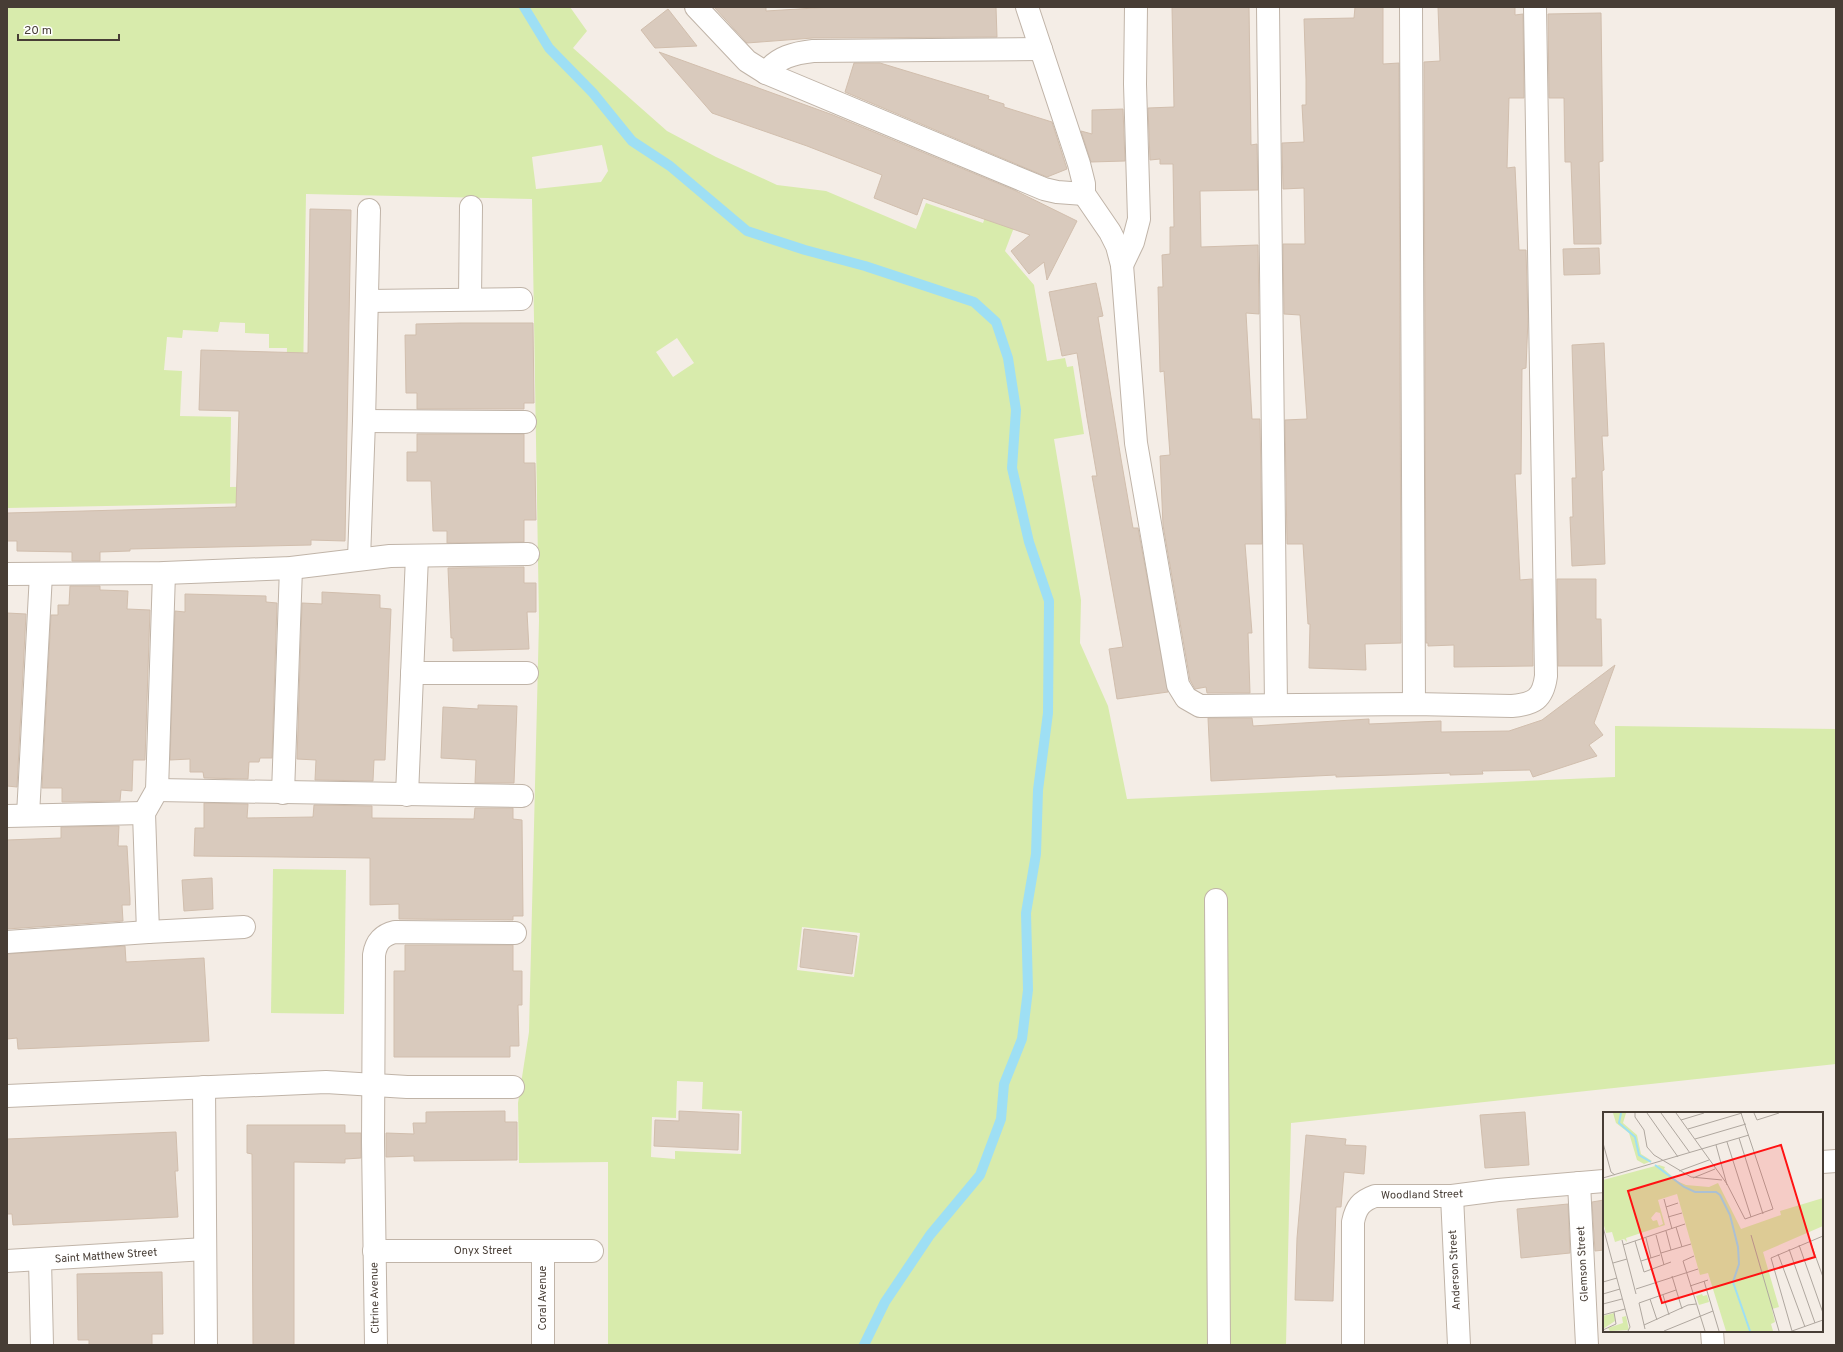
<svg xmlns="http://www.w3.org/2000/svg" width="1843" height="1352" font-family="Overpass,sans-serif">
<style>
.green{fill:#d8ebac;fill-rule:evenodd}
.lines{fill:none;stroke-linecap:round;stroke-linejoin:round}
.stream{stroke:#9edff4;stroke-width:10}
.building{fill:#d9cabd;stroke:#d1bead}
.minor-casing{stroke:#c0b4a8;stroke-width:24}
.minor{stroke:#fff;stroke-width:22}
.labels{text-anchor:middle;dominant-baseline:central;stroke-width:3;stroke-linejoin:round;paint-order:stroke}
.street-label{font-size:11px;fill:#473d35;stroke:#fff}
.inset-river{fill:none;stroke:#9edff4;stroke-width:2}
.inset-road{fill:none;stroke:#afa79f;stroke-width:1}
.view{fill:#ff1213;fill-opacity:0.15;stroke:#ff1213;stroke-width:2}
.inset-edge{fill:none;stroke:#473d35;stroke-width:2}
</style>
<rect width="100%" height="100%" fill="#f4ede6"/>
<g class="green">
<path d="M7,7H570L587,31L573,48L667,131L716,157L777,185L826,191L916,229L926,203L983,223L992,198L1021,209L1005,251L1034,285L1047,361L1065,358L1067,367L1073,366L1084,434L1054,439L1081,600L1080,643L1108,706L1127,799L1615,777V726L1836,729V1064L1291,1123L1286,1345H608V1162L519,1163L518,1103L529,1032L539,621L532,199L306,194L301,502L7,508ZM602,145L608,171L601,182L536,189L532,157ZM220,322L245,323V333L269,334V348H287L282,486L230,487L231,417L180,416L182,371L164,370L167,337L182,338L183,330L218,332ZM677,338L694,363L673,377L656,352ZM802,927L860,933L854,977L797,970ZM677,1081L703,1082L702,1109L742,1111L741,1154L675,1151V1159L651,1157L652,1117L676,1118Z"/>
<polygon points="273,869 346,870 344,1014 271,1013"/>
</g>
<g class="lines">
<polyline class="stream" points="524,7 549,48 593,93 632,141 670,166 747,231 805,250 865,266 974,302 996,322 1008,358 1016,410 1012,468 1029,542 1049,601 1048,713 1038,790 1036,854 1026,913 1028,990 1022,1039 1004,1084 1001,1119 980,1175 930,1235 885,1302 864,1345"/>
</g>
<g class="building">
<polygon points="714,7 766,7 766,11 831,7 996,7 997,37 813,38 747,43"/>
<polygon points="1172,7 1249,7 1251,145 1257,144 1258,190 1200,191 1201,247 1258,245 1259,314 1246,313 1252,419 1260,419 1262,544 1245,544 1252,633 1248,633 1250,693 1207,693 1206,687 1195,689 1190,680 1163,525 1160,456 1170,455 1164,371 1160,372 1158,287 1163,287 1162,255 1170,254 1170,227 1174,227 1173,164 1160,164 1160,159 1150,160 1148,108 1174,107"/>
<polygon points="1355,7 1383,7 1383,64 1399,63 1401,643 1365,644 1366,670 1309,668 1310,624 1308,624 1303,544 1287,544 1285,420 1307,419 1300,315 1284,314 1283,244 1305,244 1304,188 1283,189 1282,143 1304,142 1302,105 1306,105 1306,79 1304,19 1354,18"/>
<polygon points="1438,7 1515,7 1515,15 1523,14 1524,98 1509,98 1507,168 1515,167 1519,250 1526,250 1528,319 1526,368 1522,369 1521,474 1515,474 1520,580 1532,579 1533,666 1454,667 1454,645 1428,646 1428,643 1426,643 1424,62 1440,61"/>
<polygon points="668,9 697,46 655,48 641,30"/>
<polygon points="1601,13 1603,161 1599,162 1601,244 1574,244 1571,162 1565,162 1564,98 1549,98 1548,14"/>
<polygon points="659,52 833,115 1014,190 1077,221 1047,280 1044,262 1029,274 1011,251 1030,235 923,198 917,215 874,198 882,175 807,146 712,113"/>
<polygon points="854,63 880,63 989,96 988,99 1004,104 1004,107 1052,122 1067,169 1047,177 845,92"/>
<polygon points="1123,109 1125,161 1091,162 1081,131 1092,134 1092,110"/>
<polygon points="310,209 351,210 345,541 311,540 311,545 130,549 130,551 100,552 100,561 72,561 72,552 17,551 17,541 7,541 7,513 236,507 239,411 199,410 201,350 308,353"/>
<polygon points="1599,248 1600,274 1564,275 1563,249"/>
<polygon points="1096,283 1103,316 1098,317 1121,459 1133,528 1138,528 1168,692 1117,699 1109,649 1123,647 1092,476 1097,476 1087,418 1077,353 1062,356 1049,292"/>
<polygon points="461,323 533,323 534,403 524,403 524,409 417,409 417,393 406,393 405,335 416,335 416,324"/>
<polygon points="1604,343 1608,436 1602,436 1604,470 1602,471 1605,564 1572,566 1570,517 1573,517 1572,478 1576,478 1572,345"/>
<polygon points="417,434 524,434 524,463 535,463 536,520 524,520 524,542 447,543 447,531 433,531 431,481 407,481 407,452 417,452"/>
<polygon points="524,567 524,583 536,583 536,612 527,612 529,649 453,651 453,638 451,638 448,568"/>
<polygon points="1557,579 1596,579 1596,619 1601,619 1602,666 1558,666"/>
<polygon points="70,586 100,586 100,590 128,591 127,609 150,610 145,760 133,760 132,791 121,790 120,801 62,802 62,788 42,788 51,615 58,615 58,605 69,605"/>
<polygon points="322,592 380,595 380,608 391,609 385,760 374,760 373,781 315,780 316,760 297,759 302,603 322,604"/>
<polygon points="185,594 266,596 266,602 277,603 272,758 260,758 259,762 249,762 248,779 204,778 203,772 190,772 190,759 170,760 175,611 185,612"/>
<polygon points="7,613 26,614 17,787 7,786"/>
<polygon points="1615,665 1594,723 1603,735 1589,745 1597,756 1533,777 1530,770 1482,771 1483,774 1450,775 1450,773 1336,777 1336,775 1211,781 1208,718 1252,718 1253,726 1369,719 1369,724 1441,721 1441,732 1509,731 1542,720"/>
<polygon points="478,705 517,706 514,783 475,783 476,760 441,758 443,707 478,709"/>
<polygon points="204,803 248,804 247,818 313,817 314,805 372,806 372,818 474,819 475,808 513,808 513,819 522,820 523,916 513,916 513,920 399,919 399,904 370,905 370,858 194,856 195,828 204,828"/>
<polygon points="119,826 118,846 127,846 130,899 130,905 122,905 123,921 7,929 7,840 61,838 61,827"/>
<polygon points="212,878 213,909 184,911 182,880"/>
<polygon points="804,929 857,936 852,974 800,967"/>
<polygon points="405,945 513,945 513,971 522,971 522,1005 518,1005 519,1046 510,1046 510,1057 394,1057 394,971 405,971"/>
<polygon points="125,946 126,962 204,958 209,1041 18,1049 17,1038 7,1039 7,954"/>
<polygon points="505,1111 505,1122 517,1122 517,1160 414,1161 414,1156 386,1157 386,1133 414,1134 413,1123 426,1123 426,1112"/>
<polygon points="679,1111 739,1114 738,1150 654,1146 655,1120 679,1121"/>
<polygon points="1525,1112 1529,1165 1485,1168 1480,1115"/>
<polygon points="247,1125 345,1125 345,1133 361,1133 361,1158 345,1159 345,1163 294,1162 294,1345 253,1345 252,1154 247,1153"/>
<polygon points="176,1132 178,1171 175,1171 178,1217 13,1225 12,1214 7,1214 7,1139"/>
<polygon points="1306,1135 1346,1139 1345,1145 1366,1146 1364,1174 1344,1172 1341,1207 1336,1207 1333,1301 1295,1300 1297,1238"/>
<polygon points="1604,1200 1604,1250 1595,1251 1592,1202"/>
<polygon points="1568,1204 1570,1253 1521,1258 1517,1209"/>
<polygon points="162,1272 163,1334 152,1334 152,1345 89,1345 89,1340 78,1340 77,1274"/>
</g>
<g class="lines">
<defs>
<g id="minor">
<polyline points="696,7 747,61 766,73 1044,189 1057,192 1084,194"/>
<path d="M1027,7L1079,164L1084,184V194L1110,232L1117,246L1122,265L1136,443L1178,685L1186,698L1200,706L1414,704L1512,706C1534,704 1543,699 1546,676L1535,7"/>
<polyline points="1268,7 1276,705"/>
<polyline points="1411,7 1414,704"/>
<path d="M766,73C777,57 795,53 813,51L1041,49"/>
<polyline points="1122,265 1133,242 1139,219 1135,84 1136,7"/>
<polyline points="470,299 471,207"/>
<polyline points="367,301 521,299"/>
<polyline points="364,421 525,422"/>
<polyline points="359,559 364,421 369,210"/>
<polyline points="7,574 164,573 291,568 390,556 528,554"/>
<polyline points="412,673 527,673"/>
<polyline points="157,790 522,796"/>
<polyline points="283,793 291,568"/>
<polyline points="407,795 417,556"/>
<polyline points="28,815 41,574"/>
<polyline points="7,816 144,813"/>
<polyline points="1216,900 1219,1345"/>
<polyline points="148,932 144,813 157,790 164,573"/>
<polyline points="7,942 148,932 244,927"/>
<polyline points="204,1087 206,1345"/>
<polyline points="7,1096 326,1082 407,1087 513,1087"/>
<polyline points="1822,1162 1836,1161"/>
<polyline points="1579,1183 1587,1345"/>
<polyline points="1452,1196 1459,1345"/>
<polyline points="374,1251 592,1251"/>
<polyline points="40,1260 42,1345"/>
<polyline points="7,1261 205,1249"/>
<polyline points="1712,1331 1713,1345"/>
<path d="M376,1345L373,1142L374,955C376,942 382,935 395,932L515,933"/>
<polyline points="543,1345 543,1251"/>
<path d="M1353,1345V1222C1356,1207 1361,1201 1375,1196H1452L1498,1190L1604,1181"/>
</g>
</defs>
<use href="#minor" class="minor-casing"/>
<use href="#minor" class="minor"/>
</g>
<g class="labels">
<g class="street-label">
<text transform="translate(1422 1195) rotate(-1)">Woodland Street</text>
<text x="483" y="1251">Onyx Street</text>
<text transform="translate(106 1256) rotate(-4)">Saint Matthew Street</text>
<text transform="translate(1583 1264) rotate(-93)">Glemson Street</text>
<text transform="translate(1455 1270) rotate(-93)">Anderson Street</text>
<text transform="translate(375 1298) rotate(-91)">Citrine Avenue</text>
<text transform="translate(543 1298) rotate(-90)">Coral Avenue</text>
</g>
</g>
<g transform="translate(1603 1112)">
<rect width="220" height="220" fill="#f4ede6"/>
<path d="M10,1H23L20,11L34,23L38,42L49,49L41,52L34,48L26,21L13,11ZM56,53L62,55L61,57L74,69L83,73L106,75L115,71L138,117L178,103L177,99L220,86V114L160,140L176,195L169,197L172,210L168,212L170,219H123L105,161L97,163L74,82L55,88L62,113L23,126L24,130L21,127L12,130L9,120L3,121L0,110V68ZM53,100L57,101L60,112L56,114L54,108L50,109L48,106ZM99,182L100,184L104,183L106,190L96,193L93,184ZM11,201L12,209L0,217V204ZM23,204L26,218L7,219L5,216L20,211L19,205Z" fill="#d8ebac" fill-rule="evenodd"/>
<path class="inset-river" d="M18,1L16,11L32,25L36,43L48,50M52,53L81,75L92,80H113L117,83L127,103L135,135L136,152L130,170L147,219"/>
<path class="inset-road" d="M32,1V5L41,18L44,35L51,43L88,65L119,68M44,1L75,45M58,1L87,41M73,1L124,72L142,107L170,97L138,1M151,1L154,8L176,1M78,8L101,1M85,17L139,1M136,26L160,102M92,27L143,12M124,30L148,105M0,31L8,60L12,63M113,33L124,73M76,59L106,48M0,66L146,23M90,66L112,57M61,87L69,117M63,95L75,91M65,105L79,101M0,115L27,215L25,219M73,115L79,135M63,119L68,138M53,123L61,153M148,123L176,219M220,124L168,146L189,219L220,208M43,126L48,146M19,128L33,182M32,129L41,160L68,150M207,129L220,165M20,133L82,112M196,133L220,201M186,137L212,211M58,141L88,132M175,142L202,215M91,144L80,149L102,219M38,149L57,143M10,151L24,147M69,164L79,197M101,169L116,219M0,170L14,166M87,174L105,168M33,177L95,157M0,182L17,177M60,183L66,203M47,187L54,208M0,192L19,187M0,203L22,197M41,213L85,193L93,192M42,217L36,191L73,178M0,218L13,212L11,200M61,219L110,199"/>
<path class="view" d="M178,33L212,145L59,191L25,79Z"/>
<rect width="220" height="220" class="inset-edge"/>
</g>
<rect width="1843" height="1352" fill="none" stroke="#473d35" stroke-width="16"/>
<path d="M18 34v6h101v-6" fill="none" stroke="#473d35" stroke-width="2"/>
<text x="24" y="34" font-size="12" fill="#473d35" stroke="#ffffff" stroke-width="3" paint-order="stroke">20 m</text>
</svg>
